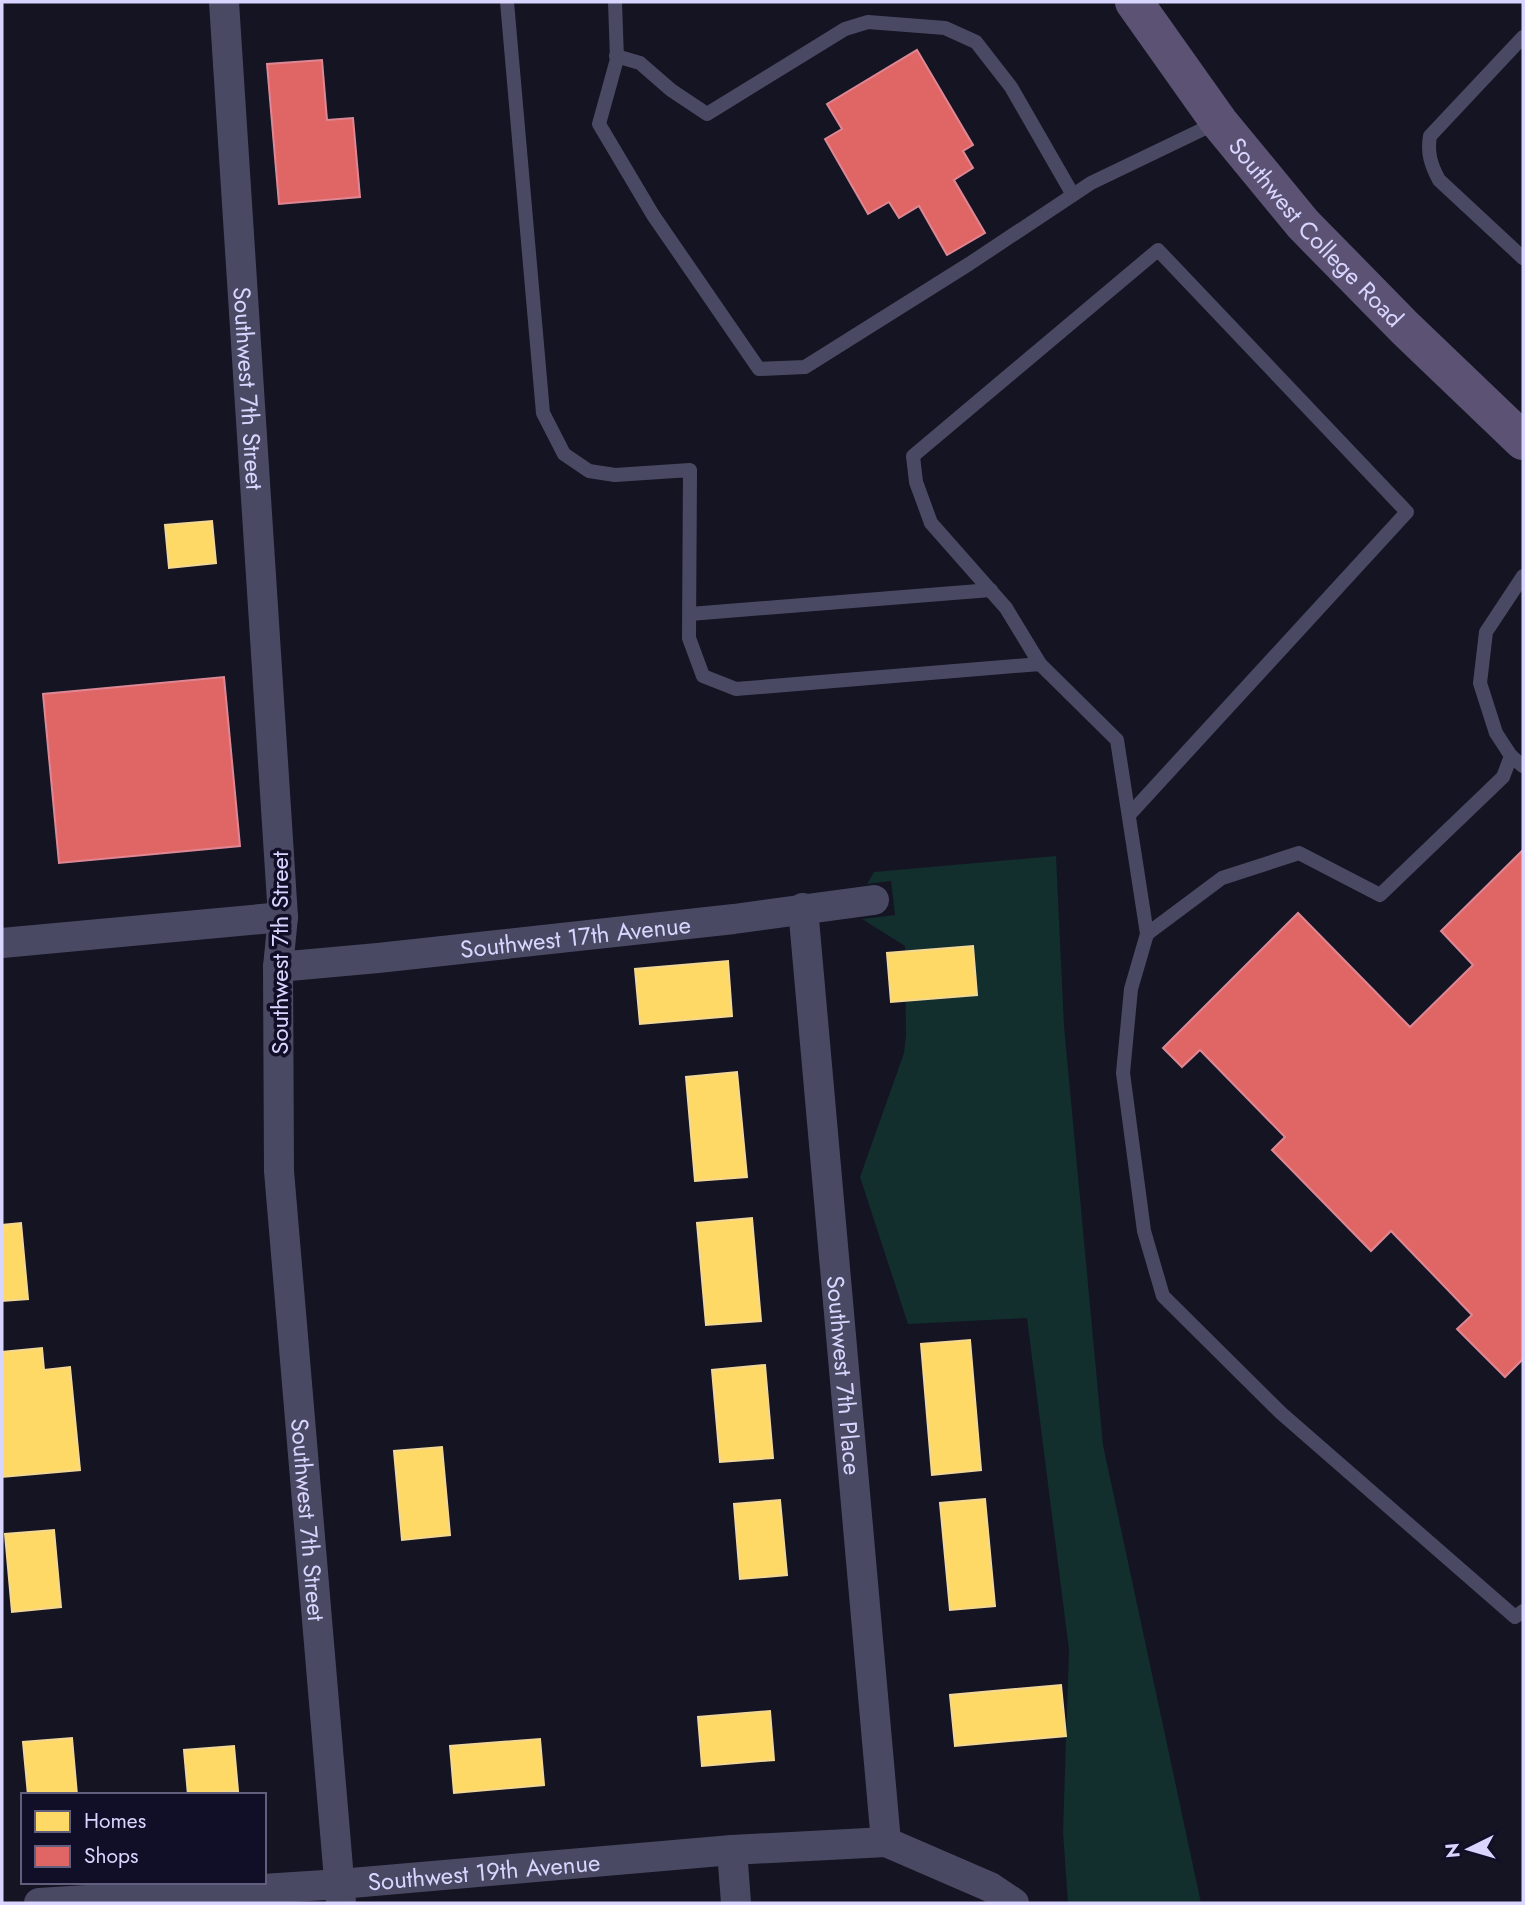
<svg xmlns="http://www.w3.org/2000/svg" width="1525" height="1905" font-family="Jost,sans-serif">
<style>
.green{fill:#122e2d}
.homes{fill:#ffd966;stroke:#f3d894;stroke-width:2}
.shops{fill:#e06666;stroke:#de8794;stroke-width:2}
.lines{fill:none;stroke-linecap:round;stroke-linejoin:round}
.service{stroke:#494963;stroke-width:14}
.minor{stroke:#494963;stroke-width:30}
.primary{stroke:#5c5374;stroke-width:38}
.labels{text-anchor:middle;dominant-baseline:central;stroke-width:7;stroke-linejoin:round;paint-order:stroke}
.street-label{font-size:24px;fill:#d8d5ff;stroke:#110e28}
</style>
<rect width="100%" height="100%" fill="#151422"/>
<polygon class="green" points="1056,856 1064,1026 1103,1445 1201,1903 1068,1903 1063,1832 1069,1650 1027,1318 908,1324 860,1177 904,1053 906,1036 905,946 862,919 895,915 891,881 867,884 874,872"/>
<g class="homes">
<polygon points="212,521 216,563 169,568 165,525"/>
<polygon points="973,946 977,995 891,1002 887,953"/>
<polygon points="728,961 732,1016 640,1024 635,969"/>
<polygon points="737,1072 747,1177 695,1181 686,1077"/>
<polygon points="752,1218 761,1321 706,1325 697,1223"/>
<polygon points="21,1223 28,1299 2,1301 2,1225"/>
<polygon points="970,1340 981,1470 932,1475 921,1344"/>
<polygon points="42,1348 44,1370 70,1367 80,1470 2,1477 2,1352"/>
<polygon points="765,1365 773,1458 720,1462 712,1370"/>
<polygon points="442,1447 450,1535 402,1540 394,1451"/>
<polygon points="985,1499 995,1606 950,1610 940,1503"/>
<polygon points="780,1500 787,1575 740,1579 734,1504"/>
<polygon points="54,1530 61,1607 12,1612 5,1534"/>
<polygon points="1061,1685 1066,1736 955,1746 950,1695"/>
<polygon points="770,1711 774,1760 702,1766 698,1717"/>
<polygon points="72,1738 77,1795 28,1795 23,1742"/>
<polygon points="540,1739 544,1785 454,1793 450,1746"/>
<polygon points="234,1746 238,1791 188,1795 184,1750"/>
</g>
<g class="shops">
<polygon points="917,50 973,145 963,151 973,168 954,180 985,233 947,255 919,206 899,218 889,202 868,214 825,139 842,129 827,104"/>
<polygon points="322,60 327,120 353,118 360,197 279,204 267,64"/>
<polygon points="224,677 240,846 59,863 43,694"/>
<polygon points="1523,850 1523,1359 1505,1377 1457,1329 1472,1315 1391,1231 1371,1251 1272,1150 1285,1137 1200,1050 1182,1067 1163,1048 1298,913 1410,1027 1473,965 1441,931"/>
</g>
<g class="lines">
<g class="service">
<polyline points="507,2 543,413 564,454 589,471 615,475 690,470 689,638 703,676 736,689 1040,664 1117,740 1147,934 1131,989 1123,1073 1144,1231 1163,1296 1281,1413 1515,1617 1523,1611"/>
<polyline points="615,2 617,59 599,124 653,215 759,369 805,367 969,264 1091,183 1218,122"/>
<path d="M1523,37L1430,136C1427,153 1431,165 1439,180L1523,258"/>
<polyline points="616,56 640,63 671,90 707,114 845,29 868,22 945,28 976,42 1011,87 1073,195"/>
<polyline points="690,614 991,590"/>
<polyline points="1040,664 1006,608 931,523 916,482 913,456 1158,250 1407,512 1129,815"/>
<polyline points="1511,756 1523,766"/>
<polyline points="1147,934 1222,878 1299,853 1380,895 1503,777 1511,756 1496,733 1480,683 1486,632 1523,576"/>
</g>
<g class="minor">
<path id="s1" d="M224,2L283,917L278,967L279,1171L341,1903"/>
<path id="s2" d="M803,908L886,1842"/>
<polyline points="2,943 283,917"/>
<path id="s3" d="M278,967L378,958L734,919L874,900"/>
<polyline points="732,1850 736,1903"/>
<path id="s4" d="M39,1903L340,1884L732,1850L886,1842L990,1887L1014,1903"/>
</g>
<path class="primary" id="s5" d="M1134,2L1219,122L1303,224L1405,328L1523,441"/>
</g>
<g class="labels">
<g class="street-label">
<text stroke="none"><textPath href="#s5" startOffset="294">Southwest College Road</textPath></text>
<text stroke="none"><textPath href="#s1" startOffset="387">Southwest 7th Street</textPath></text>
<text stroke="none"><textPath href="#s3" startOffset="299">Southwest 17th Avenue</textPath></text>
<text transform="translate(279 953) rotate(-90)">Southwest 7th Street</text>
<text stroke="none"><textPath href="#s2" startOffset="469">Southwest 7th Place</textPath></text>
<text stroke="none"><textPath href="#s1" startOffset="1521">Southwest 7th Street</textPath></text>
<text stroke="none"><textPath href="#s4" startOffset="446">Southwest 19th Avenue</textPath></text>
</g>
</g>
<rect width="1525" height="1905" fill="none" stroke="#d8d5ff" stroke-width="7"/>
<rect x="21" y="1793" width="245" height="91" fill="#110e28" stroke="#615e7e" stroke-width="2"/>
<rect x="35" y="1811" width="35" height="21" fill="#ffd966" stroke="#615e7e" stroke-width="2"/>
<text x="84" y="1828" font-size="21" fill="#d8d5ff">Homes</text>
<rect x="35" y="1846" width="35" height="21" fill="#e06666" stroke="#615e7e" stroke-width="2"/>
<text x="84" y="1863" font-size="21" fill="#d8d5ff">Shops</text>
<g transform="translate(1469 1849) rotate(265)" stroke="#110e28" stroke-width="5" paint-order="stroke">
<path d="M0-5L12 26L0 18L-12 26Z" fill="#d8d5ff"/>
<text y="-10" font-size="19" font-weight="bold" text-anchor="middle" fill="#d8d5ff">N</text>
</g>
</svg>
